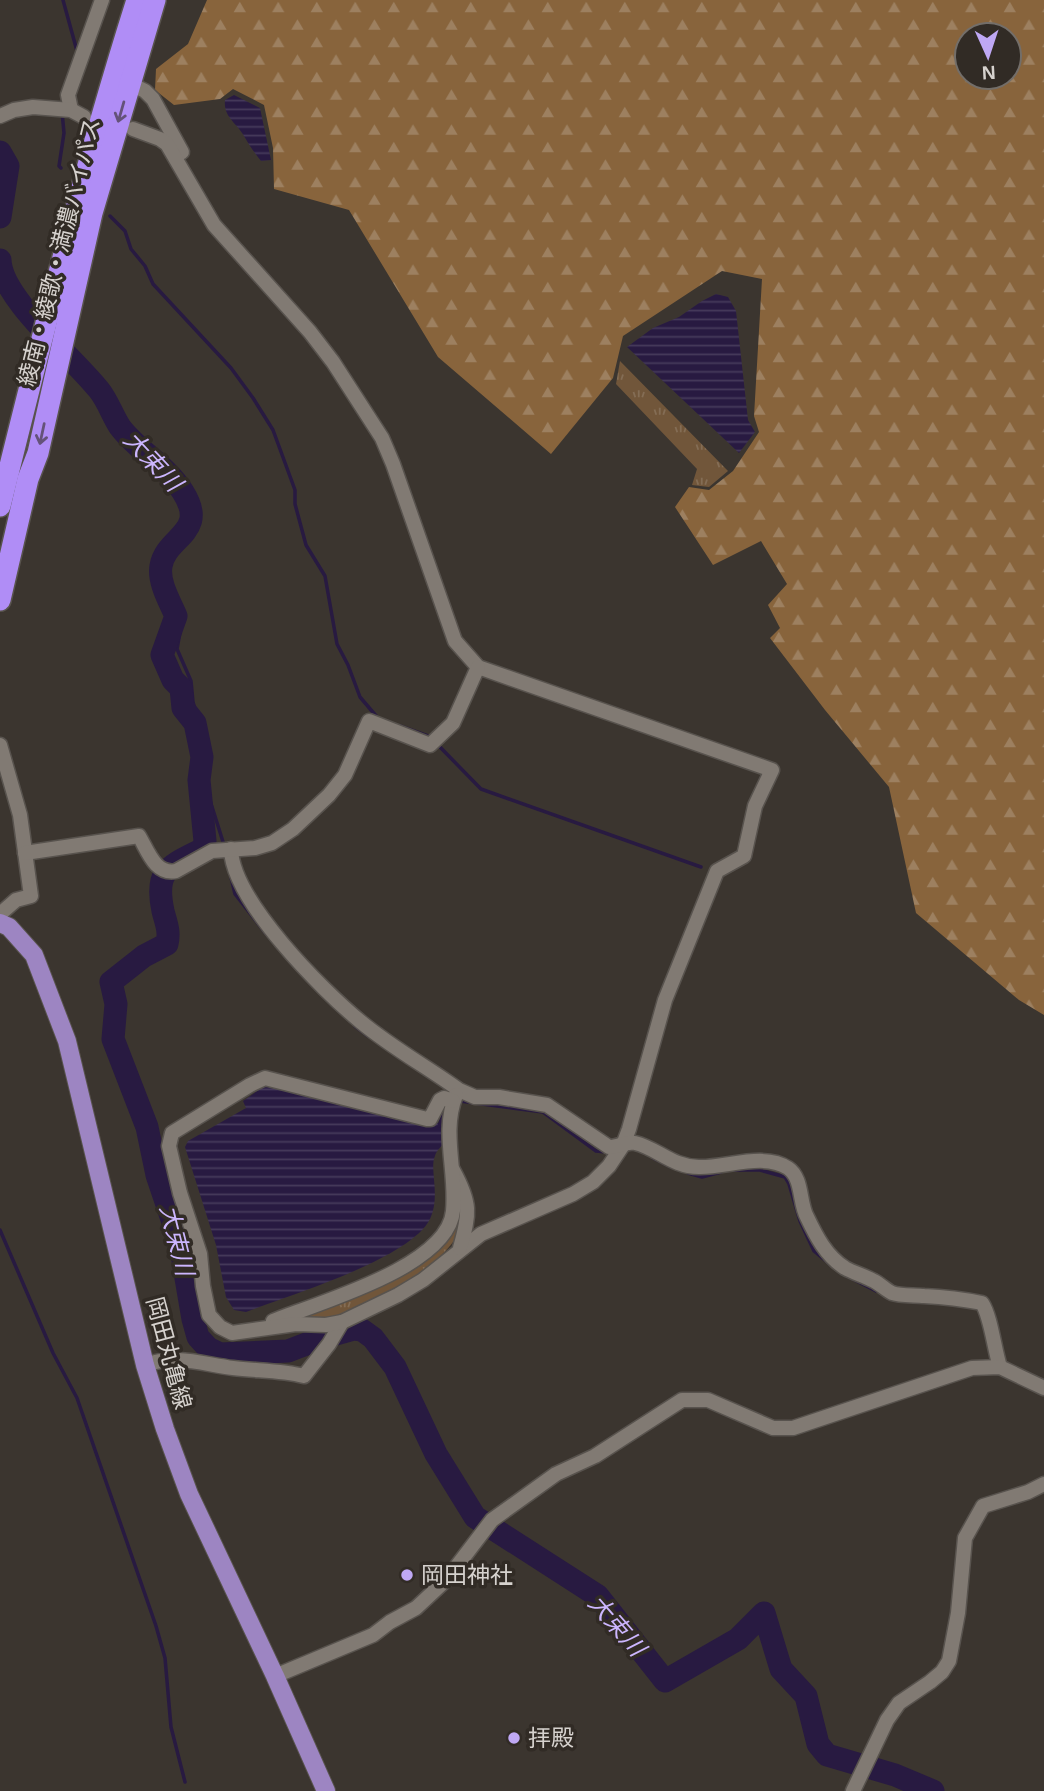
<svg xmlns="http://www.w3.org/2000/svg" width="1044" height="1791" font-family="Helvetica,'Noto Sans JP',sans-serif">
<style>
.grass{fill:url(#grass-tufts)}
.forest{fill:url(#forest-firs);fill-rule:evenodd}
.water{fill:url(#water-rules)}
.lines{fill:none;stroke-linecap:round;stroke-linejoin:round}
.stream{stroke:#281a41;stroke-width:3.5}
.river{stroke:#281a41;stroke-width:23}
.minor-casing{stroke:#58534e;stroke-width:17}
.major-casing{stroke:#58534e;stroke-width:20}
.highway-casing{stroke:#58534e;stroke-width:24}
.minor{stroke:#817a73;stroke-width:14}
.major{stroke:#9d85c2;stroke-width:18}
.highway{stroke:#b08df6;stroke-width:21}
.oneway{stroke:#645279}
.poi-dot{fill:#bfa8f4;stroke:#312b25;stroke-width:2.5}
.labels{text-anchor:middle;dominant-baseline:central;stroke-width:7;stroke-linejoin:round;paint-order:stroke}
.street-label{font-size:23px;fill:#d6d2ce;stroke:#312b25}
.poi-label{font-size:23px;fill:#d6d2ce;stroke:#312b25;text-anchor:start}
.water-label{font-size:24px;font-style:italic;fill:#ccb6fe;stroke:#312b25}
</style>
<defs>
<pattern id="grass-tufts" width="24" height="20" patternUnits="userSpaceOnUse" patternTransform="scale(1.75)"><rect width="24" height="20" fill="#71563a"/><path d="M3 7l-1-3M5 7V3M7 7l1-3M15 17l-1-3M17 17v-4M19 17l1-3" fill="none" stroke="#846d55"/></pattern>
<pattern id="forest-firs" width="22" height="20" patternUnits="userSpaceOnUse" patternTransform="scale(1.75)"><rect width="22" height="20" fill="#88643c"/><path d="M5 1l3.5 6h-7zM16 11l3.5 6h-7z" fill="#9d8060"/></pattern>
<pattern id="water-rules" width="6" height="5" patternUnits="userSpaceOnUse" patternTransform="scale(1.75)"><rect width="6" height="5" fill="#281a41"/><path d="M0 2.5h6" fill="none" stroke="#463a5b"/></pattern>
</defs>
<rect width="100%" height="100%" fill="#3b352f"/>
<g class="grass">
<polygon points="620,361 728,471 709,487 692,485 697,469 616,384"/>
<path d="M456,1181C457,1191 464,1215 462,1224C452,1264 366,1310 329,1319C314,1323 295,1321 280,1322L389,1279L446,1237Z"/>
</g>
<path class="forest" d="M207,0H1044V1015L1019,1000L916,913L889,787L825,710L770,638L780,628L768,605L787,584L761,541L713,565L675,507L689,487L709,490L733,471L759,432L754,416L762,279L722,271L623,336L613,378L551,454L438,357L349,210L274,189L273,148L264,105L233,89L220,99L174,105L155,90L156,69L188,44ZM967,35H1009V77H967Z"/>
<g class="water">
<path d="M234,95L260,108L271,160L261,161C254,152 249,145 244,136C237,123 223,117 225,100Z"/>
<polygon points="716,294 728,297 736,311 748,420 755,432 739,453 627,347 653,328 679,317 702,301"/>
<path d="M274,1085L302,1095L423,1124L436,1122L443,1126L444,1143C441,1147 436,1151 435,1156C429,1169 441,1196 430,1219C410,1259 290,1295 246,1312L234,1310L226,1297L216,1245L185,1147L188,1141L246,1108L243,1101L263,1087Z"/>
</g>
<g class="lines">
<g class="stream">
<polyline points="63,0 77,51"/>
<polyline points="61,168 59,166 64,133 62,112"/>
<polyline points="110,216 125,231 131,249 145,266 153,284 231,368 253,398 273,430 295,490 295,504 306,545 325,576 337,644 348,665 360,697 377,717"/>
<polyline points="173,608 180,613 182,622 177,649 191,681 193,702 208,756 206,778 208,794 224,845"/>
<polyline points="400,726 428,736"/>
<polyline points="438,745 481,789 701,867"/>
<polyline points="230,873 235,894 267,935"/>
<polyline points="355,1026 368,1036"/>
<polyline points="460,1101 543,1112 596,1151 606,1152"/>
<polyline points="439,1126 446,1107"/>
<polyline points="653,1158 671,1167"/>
<polyline points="733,1170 760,1170 785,1177 789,1184 800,1221 814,1251 832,1266"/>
<polyline points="688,1173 702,1177 721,1172"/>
<polyline points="0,1230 53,1353 77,1398 156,1626 165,1658 171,1727 185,1782"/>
<polyline points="847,1276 876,1291"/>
</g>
<g class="river">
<polyline points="0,152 8,166 0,217"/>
<path d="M0,260C1,298 74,358 99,390C108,401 112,415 120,427C137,450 167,466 183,492C209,533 166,536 161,566C158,582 170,602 176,616L162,655L173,680L181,688L183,708L195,723L202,757L199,780L205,841L203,849C170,866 154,869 163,911C166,923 170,931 167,944L144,956L111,982L116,1004L113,1039L147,1127L157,1175L180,1243L193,1319L198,1337L208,1348L220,1354L288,1351L322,1338L354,1329L362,1330L373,1338L395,1367L436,1454L475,1517L598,1596L665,1681L738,1639L764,1613L781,1669L806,1696L818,1744L827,1755L895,1775L933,1791"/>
</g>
<defs>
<g id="minor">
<polyline points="129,83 145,91 153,99 182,152"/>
<polyline points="71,110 68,95 102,0"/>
<polyline points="0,116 14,110 33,107 71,110 84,117"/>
<path d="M133,129L160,139L167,144L214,225L310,332L333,362L382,438L393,464L455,641L478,667L772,770L755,806L744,856L717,871L665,1000L629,1129L623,1145L609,1166L593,1182L573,1194L481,1234L423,1280L398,1295L342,1322L329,1344L304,1376C281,1370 257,1371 233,1368C202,1364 175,1354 145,1365"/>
<polyline points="0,745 20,815 31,896 16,900 0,914"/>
<path d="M231,849C232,900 322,990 361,1022C391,1047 427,1067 459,1090L475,1097H499L547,1105L609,1147C619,1147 626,1141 635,1143C657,1148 672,1167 699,1167C725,1168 764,1152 788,1168C803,1178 799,1203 807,1217C816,1236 826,1256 845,1268C854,1273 865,1276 874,1281C880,1284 886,1290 892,1293C900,1296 914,1295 924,1296C944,1297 962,1299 982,1303C991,1317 994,1348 1000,1367"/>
<path d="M25,853L139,836C148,851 155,875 176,871L212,851L255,848L272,843L293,829L329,795L345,775L369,721L430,745L453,723L478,667"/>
<path d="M453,1170C471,1203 470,1213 460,1248"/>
<path d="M273,1321C317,1303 448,1267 453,1211C457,1172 441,1132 456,1095"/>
<polyline points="342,1322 326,1325 296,1324 232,1333 220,1327 209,1315 203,1286 200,1254 180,1193 169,1146 172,1133 250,1085 265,1078 427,1119 430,1119 440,1100 444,1098 453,1101"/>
<polyline points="275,1676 373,1635 390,1622 416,1608 447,1579 492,1520 556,1474 595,1456 682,1400 708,1400 773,1428 793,1428 972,1368 1000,1367 1044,1388"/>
<polyline points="853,1791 887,1720 899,1703 930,1682 942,1672 949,1661 958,1613 965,1538 983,1506 1028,1492 1044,1484"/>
</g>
<polyline id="major" points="0,923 9,927 34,955 67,1041 145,1365 165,1429 189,1494 275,1676 326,1791"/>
<g id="highway">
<path d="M0,506C42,337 84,167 137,0"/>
<polyline points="0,600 28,479 38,453 92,213 155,0"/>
</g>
</defs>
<use href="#minor" class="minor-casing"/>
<use href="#major" class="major-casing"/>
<use href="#highway" class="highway-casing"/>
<use href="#minor" class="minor"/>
<use href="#major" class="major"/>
<use href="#highway" class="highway"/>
</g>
<defs><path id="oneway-shaft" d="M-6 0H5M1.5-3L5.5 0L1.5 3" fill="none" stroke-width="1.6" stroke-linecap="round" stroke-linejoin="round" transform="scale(1.75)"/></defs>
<g class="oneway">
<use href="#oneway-shaft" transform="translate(121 112) rotate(106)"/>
<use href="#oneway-shaft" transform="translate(42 434) rotate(102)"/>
</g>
<g class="poi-dot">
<circle cx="407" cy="1575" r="7"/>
<circle cx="514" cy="1738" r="7"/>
</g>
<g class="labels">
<g class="street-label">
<text transform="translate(59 252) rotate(-76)">綾南・綾歌・満濃バイパス</text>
<text transform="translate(169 1353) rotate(75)">岡田丸亀線</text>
</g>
<g class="poi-label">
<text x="421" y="1575">岡田神社</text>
<text x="528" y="1738">拝殿</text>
</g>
<g class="water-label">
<text transform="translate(153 461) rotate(47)">大束川</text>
<text transform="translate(177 1240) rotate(76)">大束川</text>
<text transform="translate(617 1625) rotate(49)">大束川</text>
</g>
</g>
<g transform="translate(988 56) rotate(177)"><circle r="33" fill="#312b25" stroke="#736e69" stroke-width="2"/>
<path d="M0-5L12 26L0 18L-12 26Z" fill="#bfa8f4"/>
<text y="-10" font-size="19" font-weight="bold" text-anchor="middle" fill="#d6d2ce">N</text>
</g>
</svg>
